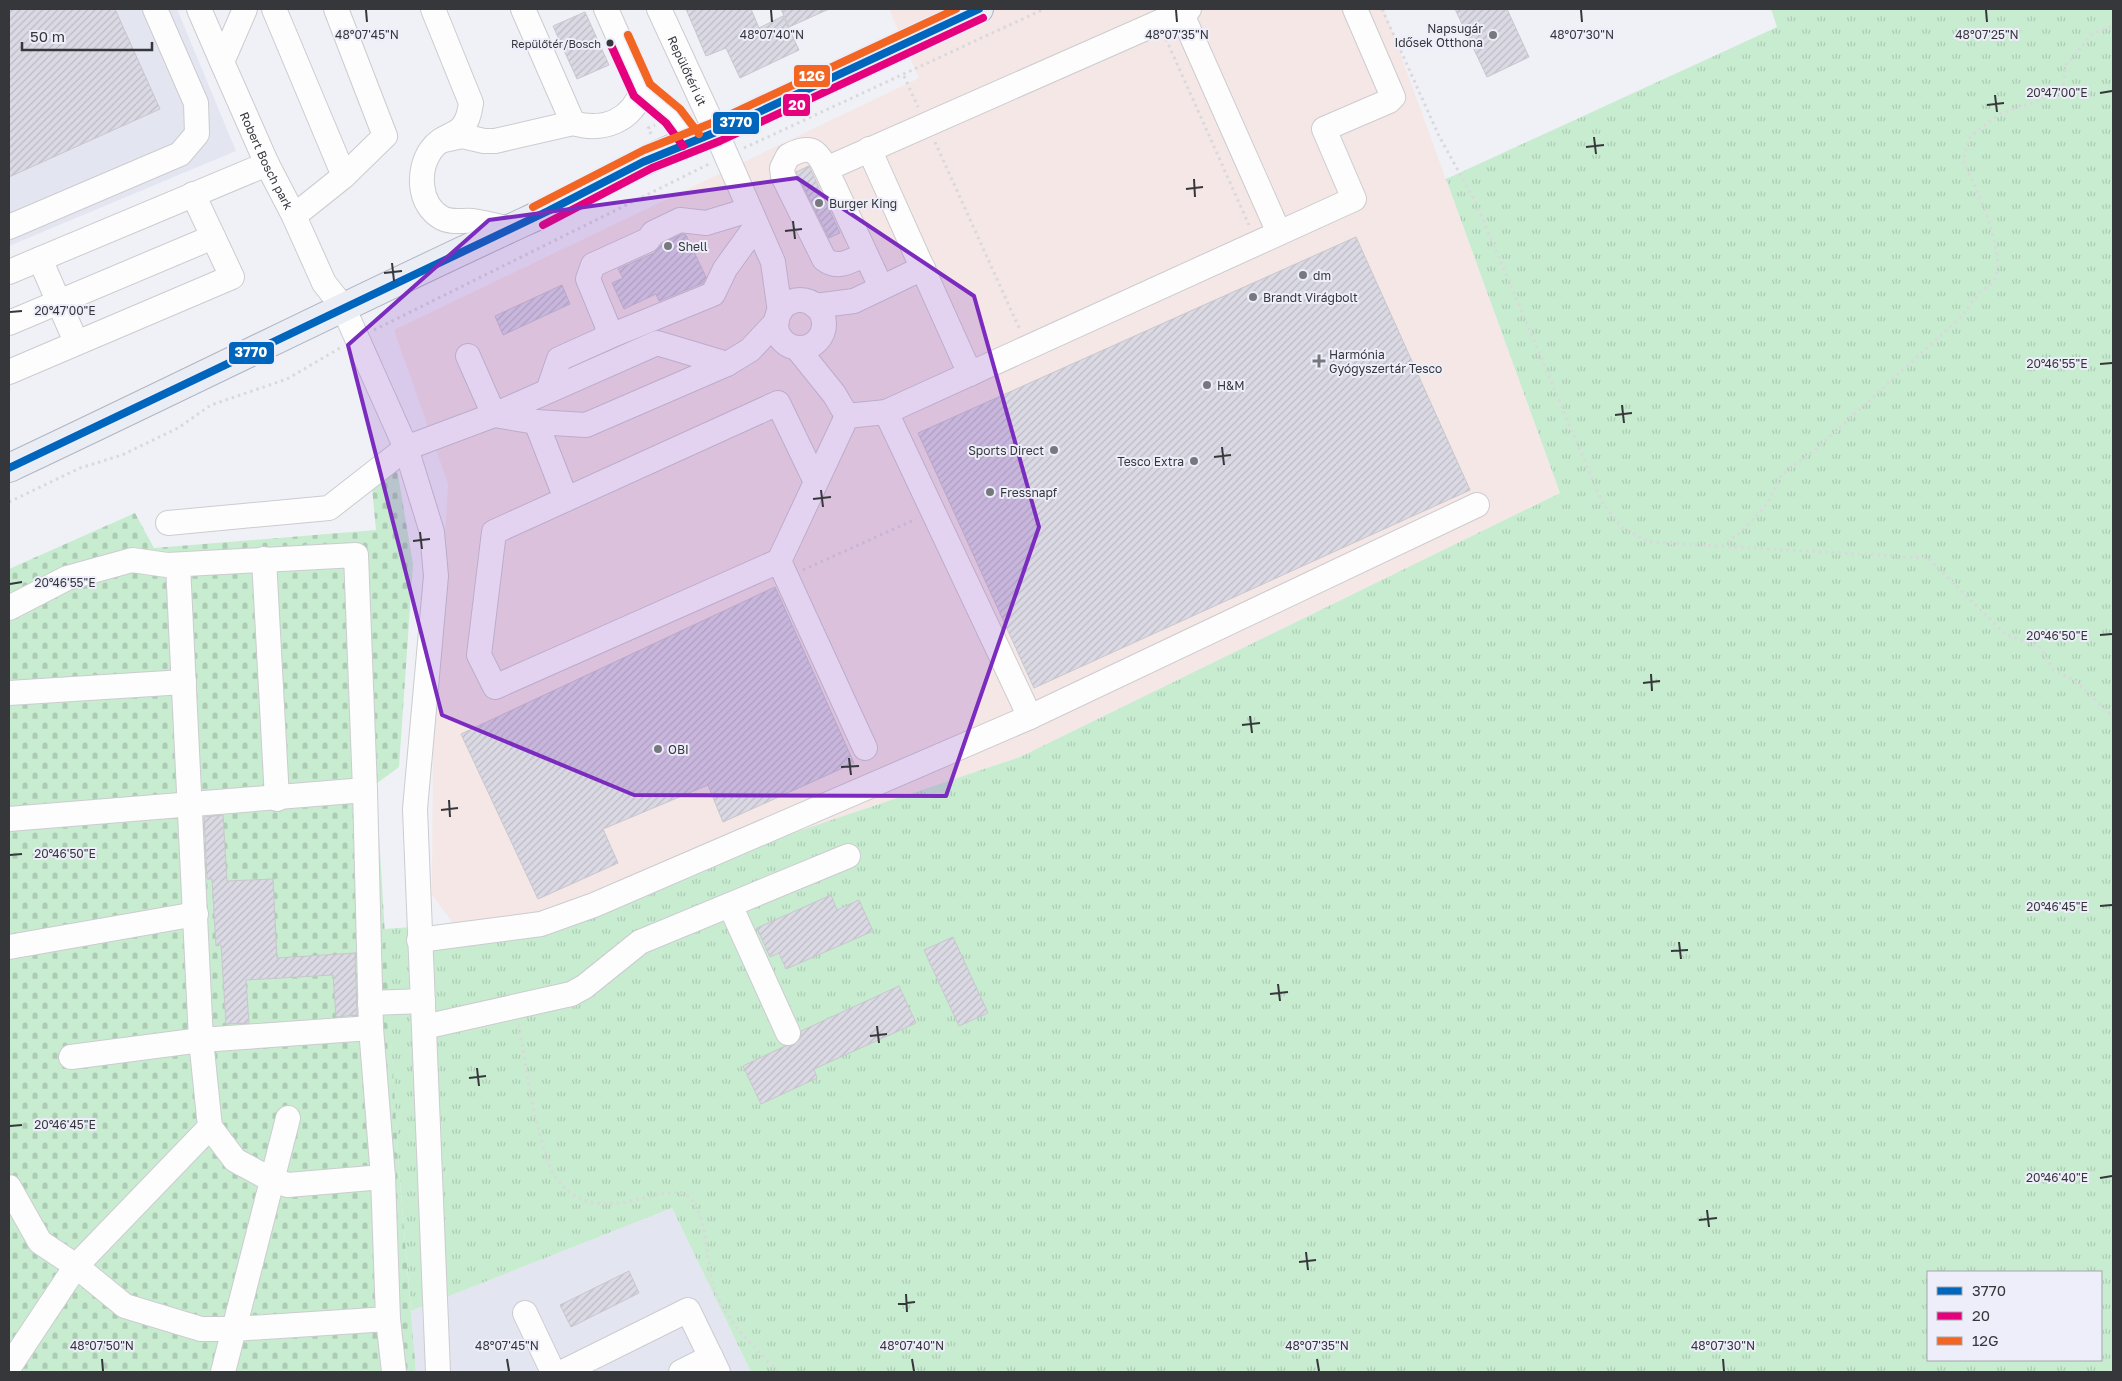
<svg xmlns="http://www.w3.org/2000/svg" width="2122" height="1381" font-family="'Golos Text',sans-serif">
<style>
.commercial{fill:#f4e7e5}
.built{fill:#e3e5f1}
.grass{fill:url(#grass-tufts);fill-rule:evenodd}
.cemetery{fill:url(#cemetery-stones)}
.building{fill:url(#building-hatch);stroke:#c8c7cc}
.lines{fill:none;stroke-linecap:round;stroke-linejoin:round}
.minor-casing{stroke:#ccccd0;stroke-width:26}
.major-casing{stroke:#b0b5c2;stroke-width:30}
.path{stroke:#d9d9dc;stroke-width:3;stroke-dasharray:2.5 4;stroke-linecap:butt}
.minor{stroke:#fdfdfe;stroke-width:24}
.major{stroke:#eaedf3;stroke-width:28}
.bus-1-casing{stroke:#edeefa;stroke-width:11}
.bus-2-casing{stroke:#edeefa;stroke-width:11}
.bus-3-casing{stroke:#edeefa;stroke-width:11}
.bus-1{stroke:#0065bd;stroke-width:8}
.bus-2{stroke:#e5007d;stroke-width:8}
.bus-3{stroke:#f26522;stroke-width:8}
.marked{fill:#7b2cbf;fill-opacity:0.2;stroke:#7b2cbf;stroke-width:4;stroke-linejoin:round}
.ticks{fill:none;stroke:#36373b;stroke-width:2}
.poi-dot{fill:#77787d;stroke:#edeefa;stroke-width:2}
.bus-dot{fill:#36373b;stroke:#edeefa;stroke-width:2}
.labels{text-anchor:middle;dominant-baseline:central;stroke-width:4;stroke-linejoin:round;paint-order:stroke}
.bus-label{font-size:11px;fill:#36373b;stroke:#edeefa;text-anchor:end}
.poi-label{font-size:12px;fill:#36373b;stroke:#edeefa;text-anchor:start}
.street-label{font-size:12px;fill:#36373b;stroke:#edeefa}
.ticks-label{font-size:12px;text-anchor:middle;fill:#36373b;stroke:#edeefa;stroke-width:4;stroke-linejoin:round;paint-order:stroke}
.line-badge{stroke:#edeefa;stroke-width:2}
.badge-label{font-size:14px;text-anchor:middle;font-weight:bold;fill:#fff}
</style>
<defs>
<pattern id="grass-tufts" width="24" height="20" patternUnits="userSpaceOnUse" patternTransform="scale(1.25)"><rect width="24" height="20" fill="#c8ecd0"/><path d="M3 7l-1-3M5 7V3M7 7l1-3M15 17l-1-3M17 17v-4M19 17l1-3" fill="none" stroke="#accbb4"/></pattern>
<pattern id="cemetery-stones" width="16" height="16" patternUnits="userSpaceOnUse" patternTransform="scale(1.25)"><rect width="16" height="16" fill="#c8ecd0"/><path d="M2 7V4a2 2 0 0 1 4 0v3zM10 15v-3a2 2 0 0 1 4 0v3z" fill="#accbb4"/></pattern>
<pattern id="building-hatch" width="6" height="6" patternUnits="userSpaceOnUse" patternTransform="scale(1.25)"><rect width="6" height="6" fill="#dbd9e4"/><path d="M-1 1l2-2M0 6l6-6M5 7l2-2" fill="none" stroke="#bdbbc4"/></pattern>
</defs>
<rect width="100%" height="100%" fill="#f0f1f7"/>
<polygon class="commercial" points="889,9 1384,9 1560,493 1020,757 538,918 455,926 432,895 433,737 448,484 394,330 919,78"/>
<g class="built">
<polygon points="9,9 177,9 236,151 9,246"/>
<polygon points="672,1208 751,1372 416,1372 411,1311"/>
</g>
<path class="grass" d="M1771,9H2113V1372H751L672,1208L411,1311L399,1170L384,929L538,918L1020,757L1560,493L1446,179L1777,27ZM1928,1272H2101V1360H1928Z"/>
<polygon class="cemetery" points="397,469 413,564 399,767 376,784 399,1170 416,1372 9,1372 9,569 135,513 154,548 376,530 371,478"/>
<g class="building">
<polygon points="9,9 115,9 160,109 9,177"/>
<polygon points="686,9 751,9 759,28 783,16 799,50 740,78 726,48 706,56"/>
<polygon points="781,9 829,9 789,27"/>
<polygon points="1455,9 1507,9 1529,57 1487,77"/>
<polygon points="585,12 609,65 577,79 553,26"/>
<polygon points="809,166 840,233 829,238 796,172"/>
<polygon points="682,234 686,235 706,277 703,283 659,301 656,294 624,309 612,283 623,278 618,269 654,253 662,244"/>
<polygon points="1356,237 1470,490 1034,688 918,433"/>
<polygon points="562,285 570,304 503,335 495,316"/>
<polygon points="775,587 854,763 723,822 708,785 603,829 618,863 538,899 461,734"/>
<polygon points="223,815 227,881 273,879 277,958 355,953 357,1015 336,1017 333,975 246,980 249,1023 226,1024 221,945 216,946 212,879 207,879 204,817"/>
<polygon points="831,895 837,910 859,900 873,931 786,969 779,953 770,957 757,928"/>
<polygon points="953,937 988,1013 959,1026 924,950"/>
<polygon points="899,986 916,1023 814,1069 817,1078 761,1104 743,1066 785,1046 794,1045 800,1039 801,1031"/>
<polygon points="629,1271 639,1293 571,1327 560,1305"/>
</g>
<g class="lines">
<defs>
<g id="minor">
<polyline points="199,9 222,62"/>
<path id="s1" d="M245,9L222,62L267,164L294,216L324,283L343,307L406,448L494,415L536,422L586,425L727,364L750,350L777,321"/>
<polyline points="274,9 344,176 294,216"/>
<polyline points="336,9 385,136 344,176"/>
<path d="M433,9L471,103C466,142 447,128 431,150C417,170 418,205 442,218C451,223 463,220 473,221C485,223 498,226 510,229"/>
<path d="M523,9L573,123C603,132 632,121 642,90"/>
<polyline points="606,9 642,90 673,116 691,140"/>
<path id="s2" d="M659,9L716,132L773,262L780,312"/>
<polyline points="1181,12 1279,233"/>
<polyline points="444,140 462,136 484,141 495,141 573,123"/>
<polyline points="869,149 970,374"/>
<path d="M826,169C816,147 808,146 788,156L782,168L783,176L824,259C838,270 851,261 865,254"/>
<polyline points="9,227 180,154 197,134 196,103 155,9"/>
<polyline points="40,259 76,342"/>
<polyline points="9,272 267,164"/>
<polyline points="881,287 826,169 1189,9"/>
<circle cx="800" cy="324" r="24"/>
<polyline points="815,306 854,301 923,268"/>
<polyline points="9,323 213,237"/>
<polyline points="608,337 713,294 725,269 756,226"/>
<polyline points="797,348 834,394 847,416"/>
<polyline points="468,356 494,415 657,343 727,364"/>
<polyline points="9,372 232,277 193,194"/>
<polyline points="548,391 559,359 608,337 607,325 588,279 593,265 648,240 653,233 680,220 706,223 749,210"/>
<polyline points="886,412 1030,717"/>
<polyline points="536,422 566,499"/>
<polyline points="816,482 778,403 494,532 479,655 495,687 779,561 788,542 847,416 886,412 1354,199 1324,129 1389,101 1393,97 1355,9"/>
<polyline points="168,523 329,508 406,448 432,532 436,576 415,809 438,1372"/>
<polyline points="264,559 277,799"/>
<polyline points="779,561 865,748"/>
<polyline points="178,565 201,1040 371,1028"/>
<polyline points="9,608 67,578 132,560 167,565 356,555 365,790 371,1028 383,1177 388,1319 394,1372"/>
<polyline points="9,693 184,682"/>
<polyline points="9,819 365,790"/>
<polyline points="730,905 788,1033"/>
<polyline points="419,940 541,924 594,905 1030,717 1477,505"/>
<polyline points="9,947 196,914"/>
<polyline points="370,1003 423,1001"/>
<polyline points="424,1027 571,994 584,987 640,942 848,856"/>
<polyline points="210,1127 235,1160 272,1180 288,1185 383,1177"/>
<polyline points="9,1187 40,1242 76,1266 125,1306 201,1329 234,1329 388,1319"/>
<polyline points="525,1313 553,1372"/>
<polyline points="9,1367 76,1266 210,1127 201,1040 71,1057"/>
<polyline points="223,1372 288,1118"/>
<polyline points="563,1372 688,1310 718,1372"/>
<polyline points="681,1372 711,1357"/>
</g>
<path id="major" d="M9,468C181,387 351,302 524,222C588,193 649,153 716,132L979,9"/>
</defs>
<use href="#minor" class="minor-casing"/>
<use href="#major" class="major-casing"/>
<g class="path">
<polyline points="1382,9 1439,136 1476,203 1602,502 1621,527 1649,542 1928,558 2005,634 2041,648 2053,669 2075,681 2113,717"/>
<polyline points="1166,39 1249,225"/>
<polyline points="904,76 918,107"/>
<polyline points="651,134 648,128 655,125"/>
<polyline points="935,142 1020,330"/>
<polyline points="744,148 1044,9"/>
<polyline points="374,330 709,164"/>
<polyline points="9,502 80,468 122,455 178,428 211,405 287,379 340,348"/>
<path d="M1722,546L1742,531L1768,503L1782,474L1815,450L1962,316C1967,309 1972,301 1978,294C1982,290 1989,287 1993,282C2010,260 1975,184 1963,161L1970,137L1999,114L2036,102L2063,86L2066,65L2093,33L2113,26"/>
<polyline points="803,570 916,519"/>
<path d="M519,1025C526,1066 531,1108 544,1148C547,1156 549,1166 553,1173C594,1241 671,1171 692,1200C708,1222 706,1262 714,1288C725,1320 755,1348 778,1372"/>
</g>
<use href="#minor" class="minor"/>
<use href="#major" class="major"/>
<defs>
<polyline id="bus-1" points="9,468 548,211 643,162 716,132 979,9"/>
<g id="bus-2">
<polyline points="610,43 634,96 666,123 683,146"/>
<polyline points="543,225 652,168 720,141 983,18"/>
</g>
<g id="bus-3">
<polyline points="628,35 650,84 680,109 699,134"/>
<polyline points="533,207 644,150 712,123 956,9"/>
</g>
</defs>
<use href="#bus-1" class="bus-1-casing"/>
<use href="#bus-2" class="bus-2-casing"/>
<use href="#bus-3" class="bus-3-casing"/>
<use href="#bus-1" class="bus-1"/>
<use href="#bus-2" class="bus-2"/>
<use href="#bus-3" class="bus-3"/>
</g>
<path class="marked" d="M797,178L974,296L1039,527L946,796L634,795L442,715L348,345L489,220Z"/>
<path class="ticks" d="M366,10L367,22M771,10L772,22M1176,10L1177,22M1581,10L1582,22M1986,10L1987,22M2100,93L2112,91M1995,95L1997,112M1987,105L2004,103M1594,137L1596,154M1586,147L1604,145M1194,179L1195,197M1186,189L1203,187M793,221L795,239M785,231L802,229M392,263L394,281M384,273L402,271M10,312L22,311M2100,364L2112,363M1622,405L1624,423M1615,415L1632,413M1222,447L1224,465M1214,457L1231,455M821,490L823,507M813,499L831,497M420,532L422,549M413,541L430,539M10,584L22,582M2100,635L2112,634M1651,674L1652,691M1643,683L1660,681M1250,716L1252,733M1242,725L1260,723M849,758L851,775M841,767L859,766M449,800L450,817M441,810L458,808M10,855L22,854M2100,906L2112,905M1679,942L1681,959M1671,951L1688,950M1278,984L1280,1001M1270,994L1288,992M877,1026L879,1043M870,1036L887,1034M477,1068L479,1086M469,1078L486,1076M10,1126L22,1125M2100,1178L2112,1176M1707,1210L1709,1227M1699,1220L1717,1218M1306,1252L1308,1270M1299,1262L1316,1260M906,1294L907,1312M898,1304L915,1302M102,1359L103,1371M507,1359L509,1371M912,1359L914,1371M1317,1359L1319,1371M1723,1359L1724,1371"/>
<g class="poi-dot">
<circle cx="1493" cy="35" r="5"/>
<circle cx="819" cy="203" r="5"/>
<circle cx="668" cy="246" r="5"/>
<circle cx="1303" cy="275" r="5"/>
<circle cx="1253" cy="297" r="5"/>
<path d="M1316.5 353.5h5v5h5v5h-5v5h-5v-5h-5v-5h5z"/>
<circle cx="1207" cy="385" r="5"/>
<circle cx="1054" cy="450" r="5"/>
<circle cx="1194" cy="461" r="5"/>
<circle cx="990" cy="492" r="5"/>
<circle cx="658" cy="749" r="5"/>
</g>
<circle class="bus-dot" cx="610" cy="43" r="4.5"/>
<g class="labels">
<g class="bus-label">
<text x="601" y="43">Repülőtér/Bosch</text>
</g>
<g class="poi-label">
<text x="1483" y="28" text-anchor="end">Napsugár<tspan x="1483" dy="14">Idősek Otthona</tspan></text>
<text x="829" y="203">Burger King</text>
<text x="678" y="246">Shell</text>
<text x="1313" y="275">dm</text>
<text x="1263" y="297">Brandt Virágbolt</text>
<text x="1329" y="354">Harmónia<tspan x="1329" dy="14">Gyógyszertár Tesco</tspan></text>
<text x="1217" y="385">H&amp;M</text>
<text x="1044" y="450" text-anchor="end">Sports Direct</text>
<text x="1184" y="461" text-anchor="end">Tesco Extra</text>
<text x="1000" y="492">Fressnapf</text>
<text x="668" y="749">OBI</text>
</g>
<g class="street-label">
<text stroke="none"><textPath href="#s2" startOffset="68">Repülőtéri út</textPath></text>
<text stroke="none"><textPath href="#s1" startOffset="166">Robert Bosch park</textPath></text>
</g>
</g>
<g class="ticks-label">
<text x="367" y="39">48°07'45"N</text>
<text x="772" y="39">48°07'40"N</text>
<text x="1177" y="39">48°07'35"N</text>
<text x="1582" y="39">48°07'30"N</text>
<text x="1987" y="39">48°07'25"N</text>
<text x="2057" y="97">20°47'00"E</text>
<text x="65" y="315">20°47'00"E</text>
<text x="2057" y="368">20°46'55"E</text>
<text x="65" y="587">20°46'55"E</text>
<text x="2057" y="640">20°46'50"E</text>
<text x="65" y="858">20°46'50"E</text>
<text x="2057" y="911">20°46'45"E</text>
<text x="65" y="1129">20°46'45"E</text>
<text x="2057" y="1182">20°46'40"E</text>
<text x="102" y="1350">48°07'50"N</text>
<text x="507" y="1350">48°07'45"N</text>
<text x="912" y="1350">48°07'40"N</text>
<text x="1317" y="1350">48°07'35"N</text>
<text x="1723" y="1350">48°07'30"N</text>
</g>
<g class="line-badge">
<rect x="793" y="64" width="38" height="24" rx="5" fill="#f26522"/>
<rect x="782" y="93" width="29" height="24" rx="5" fill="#e5007d"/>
<rect x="712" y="111" width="48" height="24" rx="5" fill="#0065bd"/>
<rect x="228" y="341" width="47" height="24" rx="5" fill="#0065bd"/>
</g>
<g class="badge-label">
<text x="812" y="81">12G</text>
<text x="797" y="110">20</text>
<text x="736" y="127">3770</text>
<text x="251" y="357">3770</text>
</g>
<rect width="2122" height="1381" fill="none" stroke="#36373b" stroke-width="20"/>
<rect x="1927" y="1271" width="175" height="90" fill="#edeefa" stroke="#a4a5ae"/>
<rect x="1937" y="1287" width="25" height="8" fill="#0065bd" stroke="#a4a5ae"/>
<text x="1972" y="1296" font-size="15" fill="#36373b">3770</text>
<rect x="1937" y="1312" width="25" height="8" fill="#e5007d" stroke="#a4a5ae"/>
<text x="1972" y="1321" font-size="15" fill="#36373b">20</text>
<rect x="1937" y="1337" width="25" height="8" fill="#f26522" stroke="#a4a5ae"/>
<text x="1972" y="1346" font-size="15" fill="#36373b">12G</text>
<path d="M22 42v8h130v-8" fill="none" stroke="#36373b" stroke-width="2.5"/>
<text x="30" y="42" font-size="15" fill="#36373b" stroke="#edeefa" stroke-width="4" paint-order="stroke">50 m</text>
</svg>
